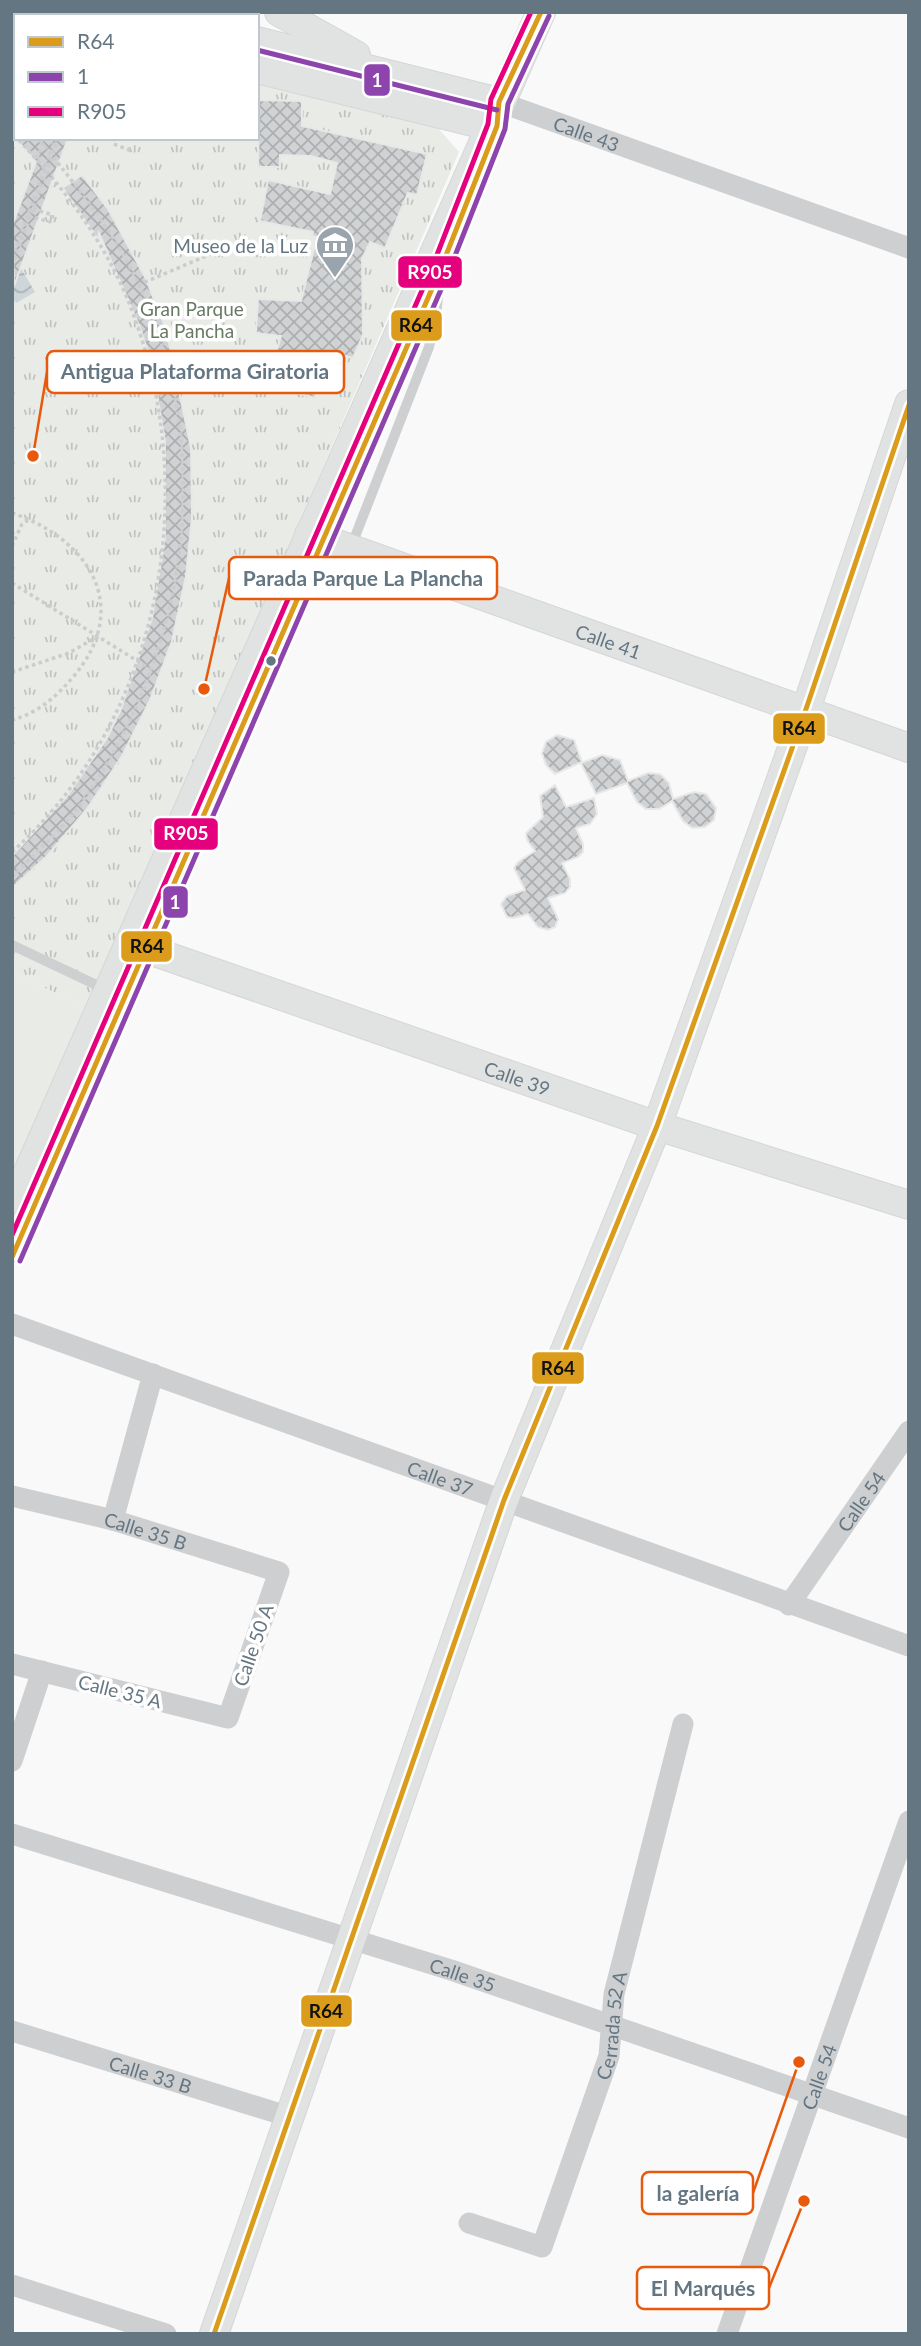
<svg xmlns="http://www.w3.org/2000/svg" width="921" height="2346" font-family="Lato,sans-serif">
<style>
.green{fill:#e8ebe6}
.park{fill:url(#park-tufts)}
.water{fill:url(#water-waves)}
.building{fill:url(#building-cross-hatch);stroke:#e8e8e8;stroke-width:2}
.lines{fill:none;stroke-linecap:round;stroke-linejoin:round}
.secondary-casing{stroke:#d5d6d7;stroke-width:30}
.path{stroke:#cbcccd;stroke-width:3.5;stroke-dasharray:3.5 3.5;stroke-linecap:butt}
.lane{stroke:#cecfd0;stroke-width:10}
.street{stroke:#cecfd0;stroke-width:21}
.secondary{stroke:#e1e2e2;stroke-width:28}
.path-bridge{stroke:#cbcccd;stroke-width:3.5;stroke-dasharray:3.5 3.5;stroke-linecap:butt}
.bus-1-casing{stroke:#fff;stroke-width:10}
.bus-2-casing{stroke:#fff;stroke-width:10}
.bus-3-casing{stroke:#fff;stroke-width:10}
.bus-1{stroke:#da9c1a;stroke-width:5}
.bus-2{stroke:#8e44ad;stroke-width:5}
.bus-3{stroke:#e5007d;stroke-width:5}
.bus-dot{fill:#657683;stroke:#fff;stroke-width:2.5}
.labels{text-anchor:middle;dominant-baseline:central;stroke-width:7;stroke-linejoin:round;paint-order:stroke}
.street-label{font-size:19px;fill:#657683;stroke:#fff}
.poi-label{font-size:19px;fill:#657683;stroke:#fff;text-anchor:end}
.park-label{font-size:19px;fill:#687a64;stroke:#fff}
.leader{fill:none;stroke:#e8590c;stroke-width:2.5}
.callout-dot{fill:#e8590c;stroke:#fff;stroke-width:2.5}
.callout{fill:#fff;stroke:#e8590c;stroke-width:2.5}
.callout-label{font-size:21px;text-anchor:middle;font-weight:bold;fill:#657683}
.line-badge{stroke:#fff;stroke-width:2.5}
.badge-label{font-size:19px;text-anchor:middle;font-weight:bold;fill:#fff}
.pale-badge-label{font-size:19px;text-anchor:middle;font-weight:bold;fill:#111}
</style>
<defs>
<pattern id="park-tufts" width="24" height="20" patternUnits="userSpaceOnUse" patternTransform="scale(1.75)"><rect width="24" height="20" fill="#e8ebe6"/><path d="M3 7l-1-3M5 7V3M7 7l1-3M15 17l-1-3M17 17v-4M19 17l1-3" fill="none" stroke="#c0c3c0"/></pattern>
<pattern id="water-waves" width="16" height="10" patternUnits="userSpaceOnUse" patternTransform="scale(1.75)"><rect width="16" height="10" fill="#ced6d9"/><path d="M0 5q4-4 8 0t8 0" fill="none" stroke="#abb2b5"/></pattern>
<pattern id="building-cross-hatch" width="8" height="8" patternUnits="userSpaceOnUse" patternTransform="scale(1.75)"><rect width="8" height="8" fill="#d0d2d3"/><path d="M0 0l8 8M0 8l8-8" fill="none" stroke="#acafb1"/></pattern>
</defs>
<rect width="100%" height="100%" fill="#f9f9f9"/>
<polygon class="green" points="12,972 85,1007 12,1173"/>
<polygon class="park" points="12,12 202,12 200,16 16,16 16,138 257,138 257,81 437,127 459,152 89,1009 12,972"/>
<polygon class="water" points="12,253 35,292 16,303 12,297"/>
<g class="building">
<polygon points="259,100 302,101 302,126 427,154 417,195 408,193 385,248 370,242 362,259 363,335 353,358 327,351 315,398 267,385 281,336 256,333 258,299 301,301 317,237 312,236 313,232 260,221 268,180 330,194 337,163 311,156 280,155 280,167 258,167"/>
<polygon points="15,138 68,138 14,286 12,226 36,162"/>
<polygon points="82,175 108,209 145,277 166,329 191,448 192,517 186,576 172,641 150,700 122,756 87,809 47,856 12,888 12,856 68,795 107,738 121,709 152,618 165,538 165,441 152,363 139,325 99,233 98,239 63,188"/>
<polygon points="557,735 574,740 582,762 555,774 546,765 542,753 546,742"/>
<polygon points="602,755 620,760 628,781 648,773 660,774 669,783 673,799 694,792 706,794 716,808 714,820 705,827 692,828 683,821 672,801 659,809 646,809 637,802 627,783 596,794 581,763"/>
<polygon points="555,785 566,807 594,798 597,814 590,824 576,828 583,844 583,852 578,857 562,863 570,879 570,887 565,893 548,898 558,919 555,927 548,930 538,927 528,914 514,918 507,917 501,904 507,896 525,890 514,868 518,862 535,851 527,840 526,833 543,817 540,796"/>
</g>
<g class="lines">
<defs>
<g id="secondary">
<polyline points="26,12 40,16"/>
<polyline points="146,12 160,16"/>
<polyline points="279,12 356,55"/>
<polyline points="257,41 499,102"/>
<polyline points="257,69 489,126"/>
<path id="s9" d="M309,534L909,748"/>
<path id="s10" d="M129,943L657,1126L909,1205"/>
<polyline points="12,1208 541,12"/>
<polyline points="214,2334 504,1500 657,1126 805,712 909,404"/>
</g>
</defs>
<use href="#secondary" class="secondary-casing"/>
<g class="path">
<polyline points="90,16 91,12"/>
<polyline points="101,16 102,12"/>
<polyline points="12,116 16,119"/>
<polyline points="114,144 134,152"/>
<polyline points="37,159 45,138"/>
<polyline points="33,209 53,215 51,222"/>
<polyline points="12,266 59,138"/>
<polyline points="138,285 225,248 251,247"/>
<path d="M12,513C89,539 133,607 73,677C56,697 38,713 12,720"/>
<polyline points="12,546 22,524 30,519"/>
<polyline points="12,583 152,670"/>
<polyline points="12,672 69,653 95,638"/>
<path d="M12,852C159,720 201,501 135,319C111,250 67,191 17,138"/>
<path d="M12,877C37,851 67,825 87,795C186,649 215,460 144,296C117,234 79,190 38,138"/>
</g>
<g class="lane">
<polyline points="351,547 429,347 436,316 441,268"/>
<polyline points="12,945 107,990"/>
<polyline points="12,1258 372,429"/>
</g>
<g class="street">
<polyline points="208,16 210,12"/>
<path id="s1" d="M499,102L909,248"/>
<path id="s2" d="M12,1324L909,1646"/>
<path id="s3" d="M12,1496L113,1520L279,1572L228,1718L12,1664"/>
<polyline points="113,1520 153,1374"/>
<path id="s4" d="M789,1605L909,1431"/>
<polyline points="12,1761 42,1671"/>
<path id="s5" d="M12,1834L451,1970L909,2128"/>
<path id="s6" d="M12,2031L290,2117"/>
<path id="s7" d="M469,2223L542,2247L609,2056L614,1994L683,1724"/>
<polyline points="12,2285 166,2334"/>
<path id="s8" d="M727,2334L909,1821"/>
</g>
<use href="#secondary" class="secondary"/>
<g class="path-bridge">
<polyline points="28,216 51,222"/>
<polyline points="12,258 56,138"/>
</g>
<defs>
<g id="bus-1">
<polyline points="12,1257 441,268 497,126 499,102 541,12"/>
<polyline points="214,2334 504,1500 657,1126 805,712 909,405"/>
</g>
<g id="bus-2">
<polyline points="257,50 497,110"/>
<polyline points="20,1261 449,271 505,129 508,104 549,16"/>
</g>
<polyline id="bus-3" points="12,1235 433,265 488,124 491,99 531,12"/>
</defs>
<use href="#bus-1" class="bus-1-casing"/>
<use href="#bus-2" class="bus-2-casing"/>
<use href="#bus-3" class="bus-3-casing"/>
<use href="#bus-1" class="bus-1"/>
<use href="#bus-2" class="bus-2"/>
<use href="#bus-3" class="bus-3"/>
</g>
<defs>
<symbol id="museum-pin" viewBox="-11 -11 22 30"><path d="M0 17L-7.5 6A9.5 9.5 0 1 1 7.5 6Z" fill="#99a4ac" stroke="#fff"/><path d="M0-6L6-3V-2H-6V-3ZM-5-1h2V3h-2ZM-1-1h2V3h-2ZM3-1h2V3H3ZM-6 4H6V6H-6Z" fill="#fff"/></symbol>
</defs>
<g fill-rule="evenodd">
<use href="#museum-pin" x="313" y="223" width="44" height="60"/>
</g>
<circle class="bus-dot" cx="271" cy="661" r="6"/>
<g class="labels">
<g class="street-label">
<text stroke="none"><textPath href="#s1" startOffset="93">Calle 43</textPath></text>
<text stroke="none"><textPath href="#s9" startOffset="318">Calle 41</textPath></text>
<text stroke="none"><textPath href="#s10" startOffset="411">Calle 39</textPath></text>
<text stroke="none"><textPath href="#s2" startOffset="455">Calle 37</textPath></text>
<text stroke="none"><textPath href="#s4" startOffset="126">Calle 54</textPath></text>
<text stroke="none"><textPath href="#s3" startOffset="138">Calle 35 B</textPath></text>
<text transform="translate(253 1645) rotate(-71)">Calle 50 A</text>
<text transform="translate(120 1691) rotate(14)">Calle 35 A</text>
<text stroke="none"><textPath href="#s5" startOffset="472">Calle 35</textPath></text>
<text stroke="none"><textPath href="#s7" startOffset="310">Cerrada 52 A</textPath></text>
<text stroke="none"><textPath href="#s6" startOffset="145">Calle 33 B</textPath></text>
<text stroke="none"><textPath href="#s8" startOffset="273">Calle 54</textPath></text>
</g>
<g class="poi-label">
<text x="308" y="245">Museo de la Luz</text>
</g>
<g class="park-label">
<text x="192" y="308">Gran Parque<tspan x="192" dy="22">La Pancha</tspan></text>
</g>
</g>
<path class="leader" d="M33 456L47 372M204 689L229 578M799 2062L753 2193M804 2201L769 2288"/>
<g class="callout-dot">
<circle cx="33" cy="456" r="7"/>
<circle cx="204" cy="689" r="7"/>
<circle cx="799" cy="2062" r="7"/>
<circle cx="804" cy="2201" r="7"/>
</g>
<g class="callout">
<rect x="47" y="351" width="297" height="42" rx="7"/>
<rect x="229" y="557" width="268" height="42" rx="7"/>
<rect x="642" y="2172" width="111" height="42" rx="7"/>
<rect x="637" y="2267" width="132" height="42" rx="7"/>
</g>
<g class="callout-label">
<text x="195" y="379">Antigua Plataforma Giratoria</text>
<text x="363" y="586">Parada Parque La Plancha</text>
<text x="698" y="2201">la galería</text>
<text x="703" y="2296">El Marqués</text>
</g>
<g class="line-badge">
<rect x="363" y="63" width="28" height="34" rx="7" fill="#8e44ad"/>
<rect x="397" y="255" width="66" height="34" rx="7" fill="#e5007d"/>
<rect x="390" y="309" width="53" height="33" rx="7" fill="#da9c1a"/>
<rect x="772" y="712" width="54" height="33" rx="7" fill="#da9c1a"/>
<rect x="153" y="817" width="66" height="34" rx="7" fill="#e5007d"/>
<rect x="162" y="885" width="27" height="34" rx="7" fill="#8e44ad"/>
<rect x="120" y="930" width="53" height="33" rx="7" fill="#da9c1a"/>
<rect x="531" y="1351" width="54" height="34" rx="7" fill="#da9c1a"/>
<rect x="300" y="1994" width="53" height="34" rx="7" fill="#da9c1a"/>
</g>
<g class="badge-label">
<text x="377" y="87">1</text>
<text x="430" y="279">R905</text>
<text x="186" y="840">R905</text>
<text x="175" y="909">1</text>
</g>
<g class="pale-badge-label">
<text x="416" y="332">R64</text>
<text x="799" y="735">R64</text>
<text x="147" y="953">R64</text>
<text x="558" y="1375">R64</text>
<text x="326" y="2018">R64</text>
</g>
<rect width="921" height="2346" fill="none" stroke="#657683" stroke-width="28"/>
<rect x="14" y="14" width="245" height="126" fill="#ffffff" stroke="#c1c8cd" stroke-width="2"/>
<rect x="28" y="37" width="35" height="10" fill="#da9c1a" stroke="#c1c8cd" stroke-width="2"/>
<text x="77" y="49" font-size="21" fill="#657683">R64</text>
<rect x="28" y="72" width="35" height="10" fill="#8e44ad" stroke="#c1c8cd" stroke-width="2"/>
<text x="77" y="84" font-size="21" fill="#657683">1</text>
<rect x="28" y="107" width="35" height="10" fill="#e5007d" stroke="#c1c8cd" stroke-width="2"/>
<text x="77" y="119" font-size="21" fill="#657683">R905</text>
</svg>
